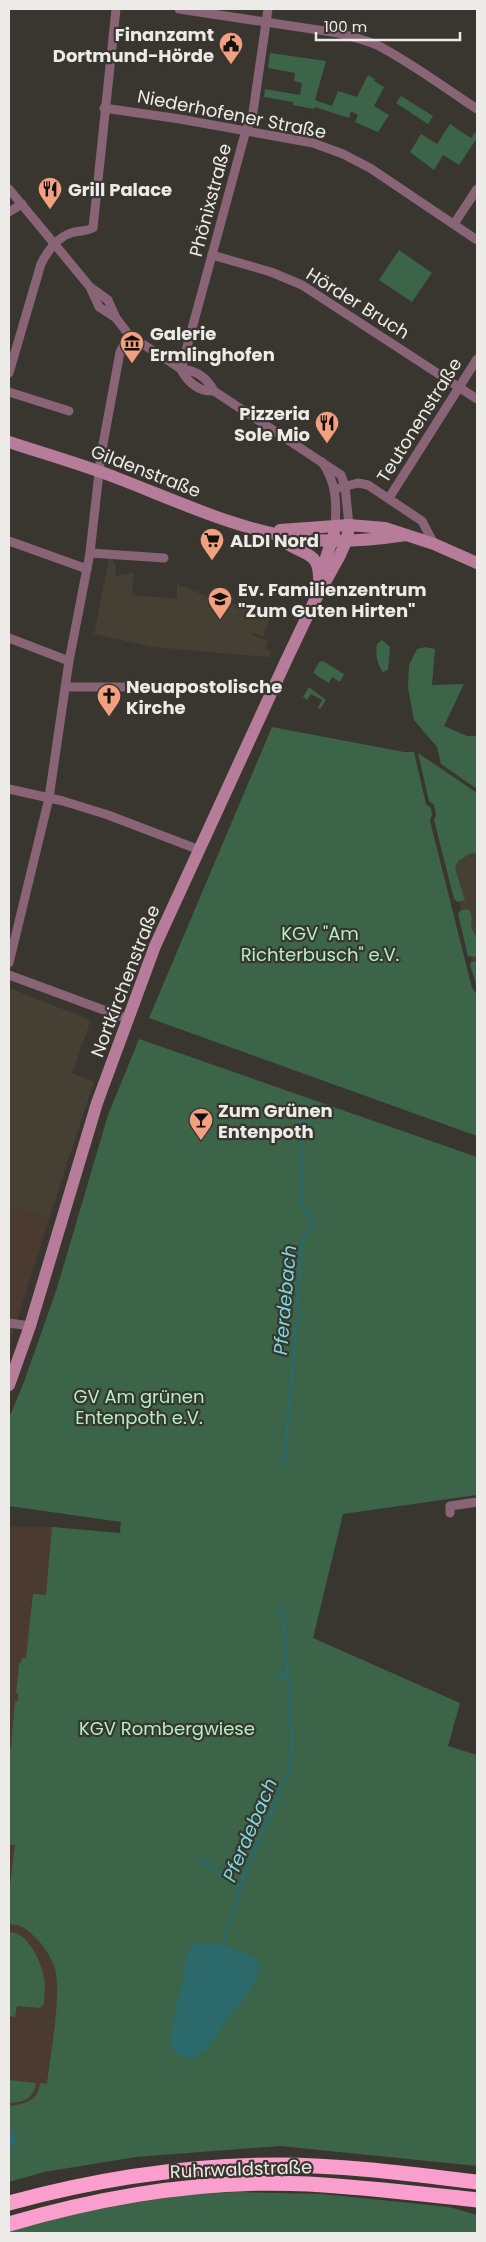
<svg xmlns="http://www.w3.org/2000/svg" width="486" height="2242" font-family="Poppins,sans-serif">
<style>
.industrial{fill:#4b3a30}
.built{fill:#453f34}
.green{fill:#3c6449}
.water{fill:#2b696a}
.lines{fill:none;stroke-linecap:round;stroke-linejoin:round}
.stream{stroke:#2b696a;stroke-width:3}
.street{stroke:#896376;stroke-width:9}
.secondary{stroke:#b77c99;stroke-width:12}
.highway{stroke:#fa9ecd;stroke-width:15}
.labels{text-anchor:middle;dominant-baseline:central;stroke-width:4.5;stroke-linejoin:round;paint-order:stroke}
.poi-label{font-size:18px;font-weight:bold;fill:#edebe7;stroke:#39362f;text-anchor:start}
.street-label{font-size:18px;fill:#edebe7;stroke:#39362f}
.park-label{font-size:18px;fill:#b0f2c3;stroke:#39362f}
.water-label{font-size:19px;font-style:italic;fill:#79dbde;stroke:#39362f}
</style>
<rect width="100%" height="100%" fill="#39362f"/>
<g class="industrial">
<polygon points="9,1209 50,1216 9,1346"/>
<polygon points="9,1526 52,1527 120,1533 103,1736 44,2172 9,2182"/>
</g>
<g class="built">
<polygon points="109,558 113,559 116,567 115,576 134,573 132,593 134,595 177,599 177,584 223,603 224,600 270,618 263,636 253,633 252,635 268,641 265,649 271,652 269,657 152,647 94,634"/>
<polygon points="445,838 477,849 477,985 477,982"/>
<polygon points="9,988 91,1020 72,1073 94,1082 50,1216 9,1209"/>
</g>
<g class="green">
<polygon points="270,53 326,61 315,100 332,106 338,91 357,97 368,75 375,79 374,81 384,87 374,106 389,115 378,132 355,122 358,115 351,111 349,118 315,107 314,109 293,105 293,102 264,97 265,89 300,95 302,83 294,81 295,73 268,68"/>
<polygon points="401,96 433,116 428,124 396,103"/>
<polygon points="450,124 471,138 475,132 477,138 459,165 443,155 434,170 410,152 421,134 437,144"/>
<polygon points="399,250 432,273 412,302 379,280"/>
<path d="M382,640L390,647L388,670L383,672C377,665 375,652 377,644Z"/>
<polygon points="425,647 435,649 432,685 464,684 444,726 467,736 477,736 477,789 441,764 437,747 414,720 408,688 409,665 417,649"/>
<polygon points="323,661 344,674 340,682 332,677 329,683 313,673 319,662"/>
<polygon points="309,687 326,700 320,709 318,708 322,700 311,694 307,700 303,697"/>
<path d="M272,727L404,752H414L426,804L431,808L432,814L430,821L472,988C477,993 478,998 476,1005L477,1136L149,1018Z"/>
<polygon points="418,753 477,793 477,854 471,853 458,861 455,869 465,900 458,902 454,899 434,820 436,815 434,805 429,801"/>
<polygon points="466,909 470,911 472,919 471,927 476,937 477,957 468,956 458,914 460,911"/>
<polygon points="471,962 477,962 477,987 470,965"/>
<path d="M139,1039L477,1157V1495L343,1514L313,1638L460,1703L448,1746L477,1755V2166L280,2146L136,2157L44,2172L9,2182V2149L11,2148L15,2133L9,2127V2106C24,2104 38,2102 40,2083L47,2084C50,2056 63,1990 54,1966C50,1955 43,1945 35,1937C27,1929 20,1924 9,1924V1894L15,1845H9V1748H11L15,1701H18V1693H16L19,1663H21L22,1658H26L33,1594L46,1595L52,1527L120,1533L121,1522L9,1506V1418L24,1382L57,1288L108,1115Z"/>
<path d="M9,1932C30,1932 43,1966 45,1984C45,1990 44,1998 44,2004L40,2008L17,2006L15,2017L9,2016Z"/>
<path d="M9,2080L36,2083C33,2099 24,2102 9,2103Z"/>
<polygon points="238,2192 322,2194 449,2207 477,2215 477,2233 9,2233 9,2229 40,2219 181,2195"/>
</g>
<g class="water">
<path d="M198,1942C211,1943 258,1950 259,1966C260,1974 253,1985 250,1991C244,2001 234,2009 228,2018C219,2031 213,2046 200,2055C191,2061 183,2057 175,2053L171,2046L170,2038L188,1950Z"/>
<path d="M9,2127C18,2133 19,2144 9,2149Z"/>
</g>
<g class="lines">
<g class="stream">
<polyline points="303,1132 308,1114"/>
<polyline points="284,1464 296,1329 301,1314 297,1306 302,1242 313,1222 312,1218 302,1206 300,1113"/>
<polyline points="277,1672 288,1681"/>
<polyline points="199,1859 240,1887"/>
<polyline points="222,1949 245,1873 289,1771 292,1750 292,1731 288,1713 292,1694 288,1681 282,1607"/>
</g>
<g class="street">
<path d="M179,9L338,33C352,37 366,40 379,46C413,64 445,88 477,109"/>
<polyline points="104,108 180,119 313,143 343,154 370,168 477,240"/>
<path d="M9,189L90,287L108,300L116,318L129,335L181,369C196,370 207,378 214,391L341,475L345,486L349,525"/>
<polyline points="9,212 22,204"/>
<polyline points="454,224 477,189"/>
<polyline points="212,255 271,272 302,285 477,399"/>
<polyline points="90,287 99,307 116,318"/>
<polyline points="181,369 246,130 252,119 268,9"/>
<path d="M181,369C187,382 199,392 214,391"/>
<path d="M9,373L41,264C48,250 58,236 74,232C83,230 84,232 93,228L116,9"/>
<polyline points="9,392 69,411"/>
<path d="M322,462C336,482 337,502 335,526"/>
<polyline points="335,489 358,483 368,485 422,521 434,544"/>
<polyline points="389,498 477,359"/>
<polyline points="9,541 87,569"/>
<polyline points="90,553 164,558"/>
<polyline points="9,638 69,661"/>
<polyline points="65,687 134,687"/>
<polyline points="9,789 63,801 108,815 197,849"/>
<polyline points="9,963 49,798 69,661 90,553 101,455 120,352 129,335"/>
<polyline points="9,975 128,1019"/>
<polyline points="9,1323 30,1326"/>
<polyline points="450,1513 450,1506 477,1502"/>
</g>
<g class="secondary">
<path d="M9,442C45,454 81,464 117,478C177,501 239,531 304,539C336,543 373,540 406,535"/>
<polyline points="280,530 349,525 385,528 434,544 477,563"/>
<path d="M275,534C280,538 285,543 291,546C308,555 319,555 319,578"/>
<polyline points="319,579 334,534"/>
<polyline points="9,1385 30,1326 97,1103 155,946 285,663 313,604 340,555 347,539 349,525"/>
</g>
<g class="highway">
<path d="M9,2203C97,2179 186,2165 278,2165C344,2165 411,2174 477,2182"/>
<path d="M9,2224C105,2196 207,2179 308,2184C364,2187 421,2194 477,2200"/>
</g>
</g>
<defs>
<symbol id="civic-pin" viewBox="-11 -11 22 30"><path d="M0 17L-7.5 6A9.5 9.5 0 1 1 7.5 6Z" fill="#f2a07f" stroke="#39362f"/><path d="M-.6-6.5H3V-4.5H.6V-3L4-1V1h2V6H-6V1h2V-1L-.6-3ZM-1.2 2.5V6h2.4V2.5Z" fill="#111"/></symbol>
<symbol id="restaurant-pin" viewBox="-11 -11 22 30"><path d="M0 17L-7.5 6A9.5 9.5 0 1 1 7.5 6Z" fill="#f2a07f" stroke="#39362f"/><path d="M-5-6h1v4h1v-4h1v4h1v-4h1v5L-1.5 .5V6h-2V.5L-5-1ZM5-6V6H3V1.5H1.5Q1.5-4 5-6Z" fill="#111"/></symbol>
<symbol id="museum-pin" viewBox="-11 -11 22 30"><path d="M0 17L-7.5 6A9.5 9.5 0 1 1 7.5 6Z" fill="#f2a07f" stroke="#39362f"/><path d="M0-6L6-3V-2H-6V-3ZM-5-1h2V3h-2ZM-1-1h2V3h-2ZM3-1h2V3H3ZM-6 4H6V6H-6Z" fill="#111"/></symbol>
<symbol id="supermarket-pin" viewBox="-11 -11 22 30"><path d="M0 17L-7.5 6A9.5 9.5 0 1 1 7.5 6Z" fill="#f2a07f" stroke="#39362f"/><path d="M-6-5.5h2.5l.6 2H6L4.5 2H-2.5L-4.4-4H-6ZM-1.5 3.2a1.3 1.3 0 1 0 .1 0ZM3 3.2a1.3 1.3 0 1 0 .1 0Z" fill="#111"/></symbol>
<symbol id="school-pin" viewBox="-11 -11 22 30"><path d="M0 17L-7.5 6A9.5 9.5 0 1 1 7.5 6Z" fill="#f2a07f" stroke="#39362f"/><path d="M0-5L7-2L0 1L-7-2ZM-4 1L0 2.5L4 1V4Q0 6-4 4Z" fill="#111"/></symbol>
<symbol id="church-pin" viewBox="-11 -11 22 30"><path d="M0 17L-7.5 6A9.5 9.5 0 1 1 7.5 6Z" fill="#f2a07f" stroke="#39362f"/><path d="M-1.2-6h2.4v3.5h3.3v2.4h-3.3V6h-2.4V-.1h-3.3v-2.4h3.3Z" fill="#111"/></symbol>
<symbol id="bar-pin" viewBox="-11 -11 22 30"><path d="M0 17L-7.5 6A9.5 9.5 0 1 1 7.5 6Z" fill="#f2a07f" stroke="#39362f"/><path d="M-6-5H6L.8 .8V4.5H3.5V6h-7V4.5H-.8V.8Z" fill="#111"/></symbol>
</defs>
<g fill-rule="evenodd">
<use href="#civic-pin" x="217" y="30" width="28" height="38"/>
<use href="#restaurant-pin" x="36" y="175" width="28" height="38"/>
<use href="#museum-pin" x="118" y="329" width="28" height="38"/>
<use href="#restaurant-pin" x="313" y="409" width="28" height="38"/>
<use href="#supermarket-pin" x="198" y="526" width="28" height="38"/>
<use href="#school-pin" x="206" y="585" width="28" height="38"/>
<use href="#church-pin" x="95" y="682" width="28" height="38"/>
<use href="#bar-pin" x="187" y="1106" width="28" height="38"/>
</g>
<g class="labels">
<g class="poi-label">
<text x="214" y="34" text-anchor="end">Finanzamt<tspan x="214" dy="21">Dortmund-Hörde</tspan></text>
<text x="68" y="189">Grill Palace</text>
<text x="150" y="333">Galerie<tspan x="150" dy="21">Ermlinghofen</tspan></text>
<text x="310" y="413" text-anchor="end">Pizzeria<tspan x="310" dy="21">Sole Mio</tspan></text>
<text x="230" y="540">ALDI Nord</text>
<text x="238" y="589">Ev. Familienzentrum<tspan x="238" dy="21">"Zum Guten Hirten"</tspan></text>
<text x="126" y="686">Neuapostolische<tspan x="126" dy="21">Kirche</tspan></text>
<text x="218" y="1110">Zum Grünen<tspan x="218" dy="21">Entenpoth</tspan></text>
</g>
<g class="street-label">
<text transform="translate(232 114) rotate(11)">Niederhofener Straße</text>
<text transform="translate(210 200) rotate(-75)">Phönixstraße</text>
<text transform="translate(358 303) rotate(32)">Hörder Bruch</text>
<text transform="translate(419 420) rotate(-58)">Teutonenstraße</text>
<text transform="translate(146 471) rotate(21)">Gildenstraße</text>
<text transform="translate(125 981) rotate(-69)">Nortkirchenstraße</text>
<text transform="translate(241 2169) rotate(-2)">Ruhrwaldstraße</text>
</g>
<g class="park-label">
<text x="320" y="933">KGV "Am<tspan x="320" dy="21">Richterbusch" e.V.</tspan></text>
<text x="139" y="1396">GV Am grünen<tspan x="139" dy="21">Entenpoth e.V.</tspan></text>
<text x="167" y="1728">KGV Rombergwiese</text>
</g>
<g class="water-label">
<text transform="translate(285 1300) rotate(-85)">Pferdebach</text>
<text transform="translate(250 1830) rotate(-67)">Pferdebach</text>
</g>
</g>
<rect width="486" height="2242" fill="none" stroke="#edebe7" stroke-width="20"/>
<path d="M316 32v8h144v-8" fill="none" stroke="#edebe7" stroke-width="2.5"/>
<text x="324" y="32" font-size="15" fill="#edebe7" stroke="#39362f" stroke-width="4" paint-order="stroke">100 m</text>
</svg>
